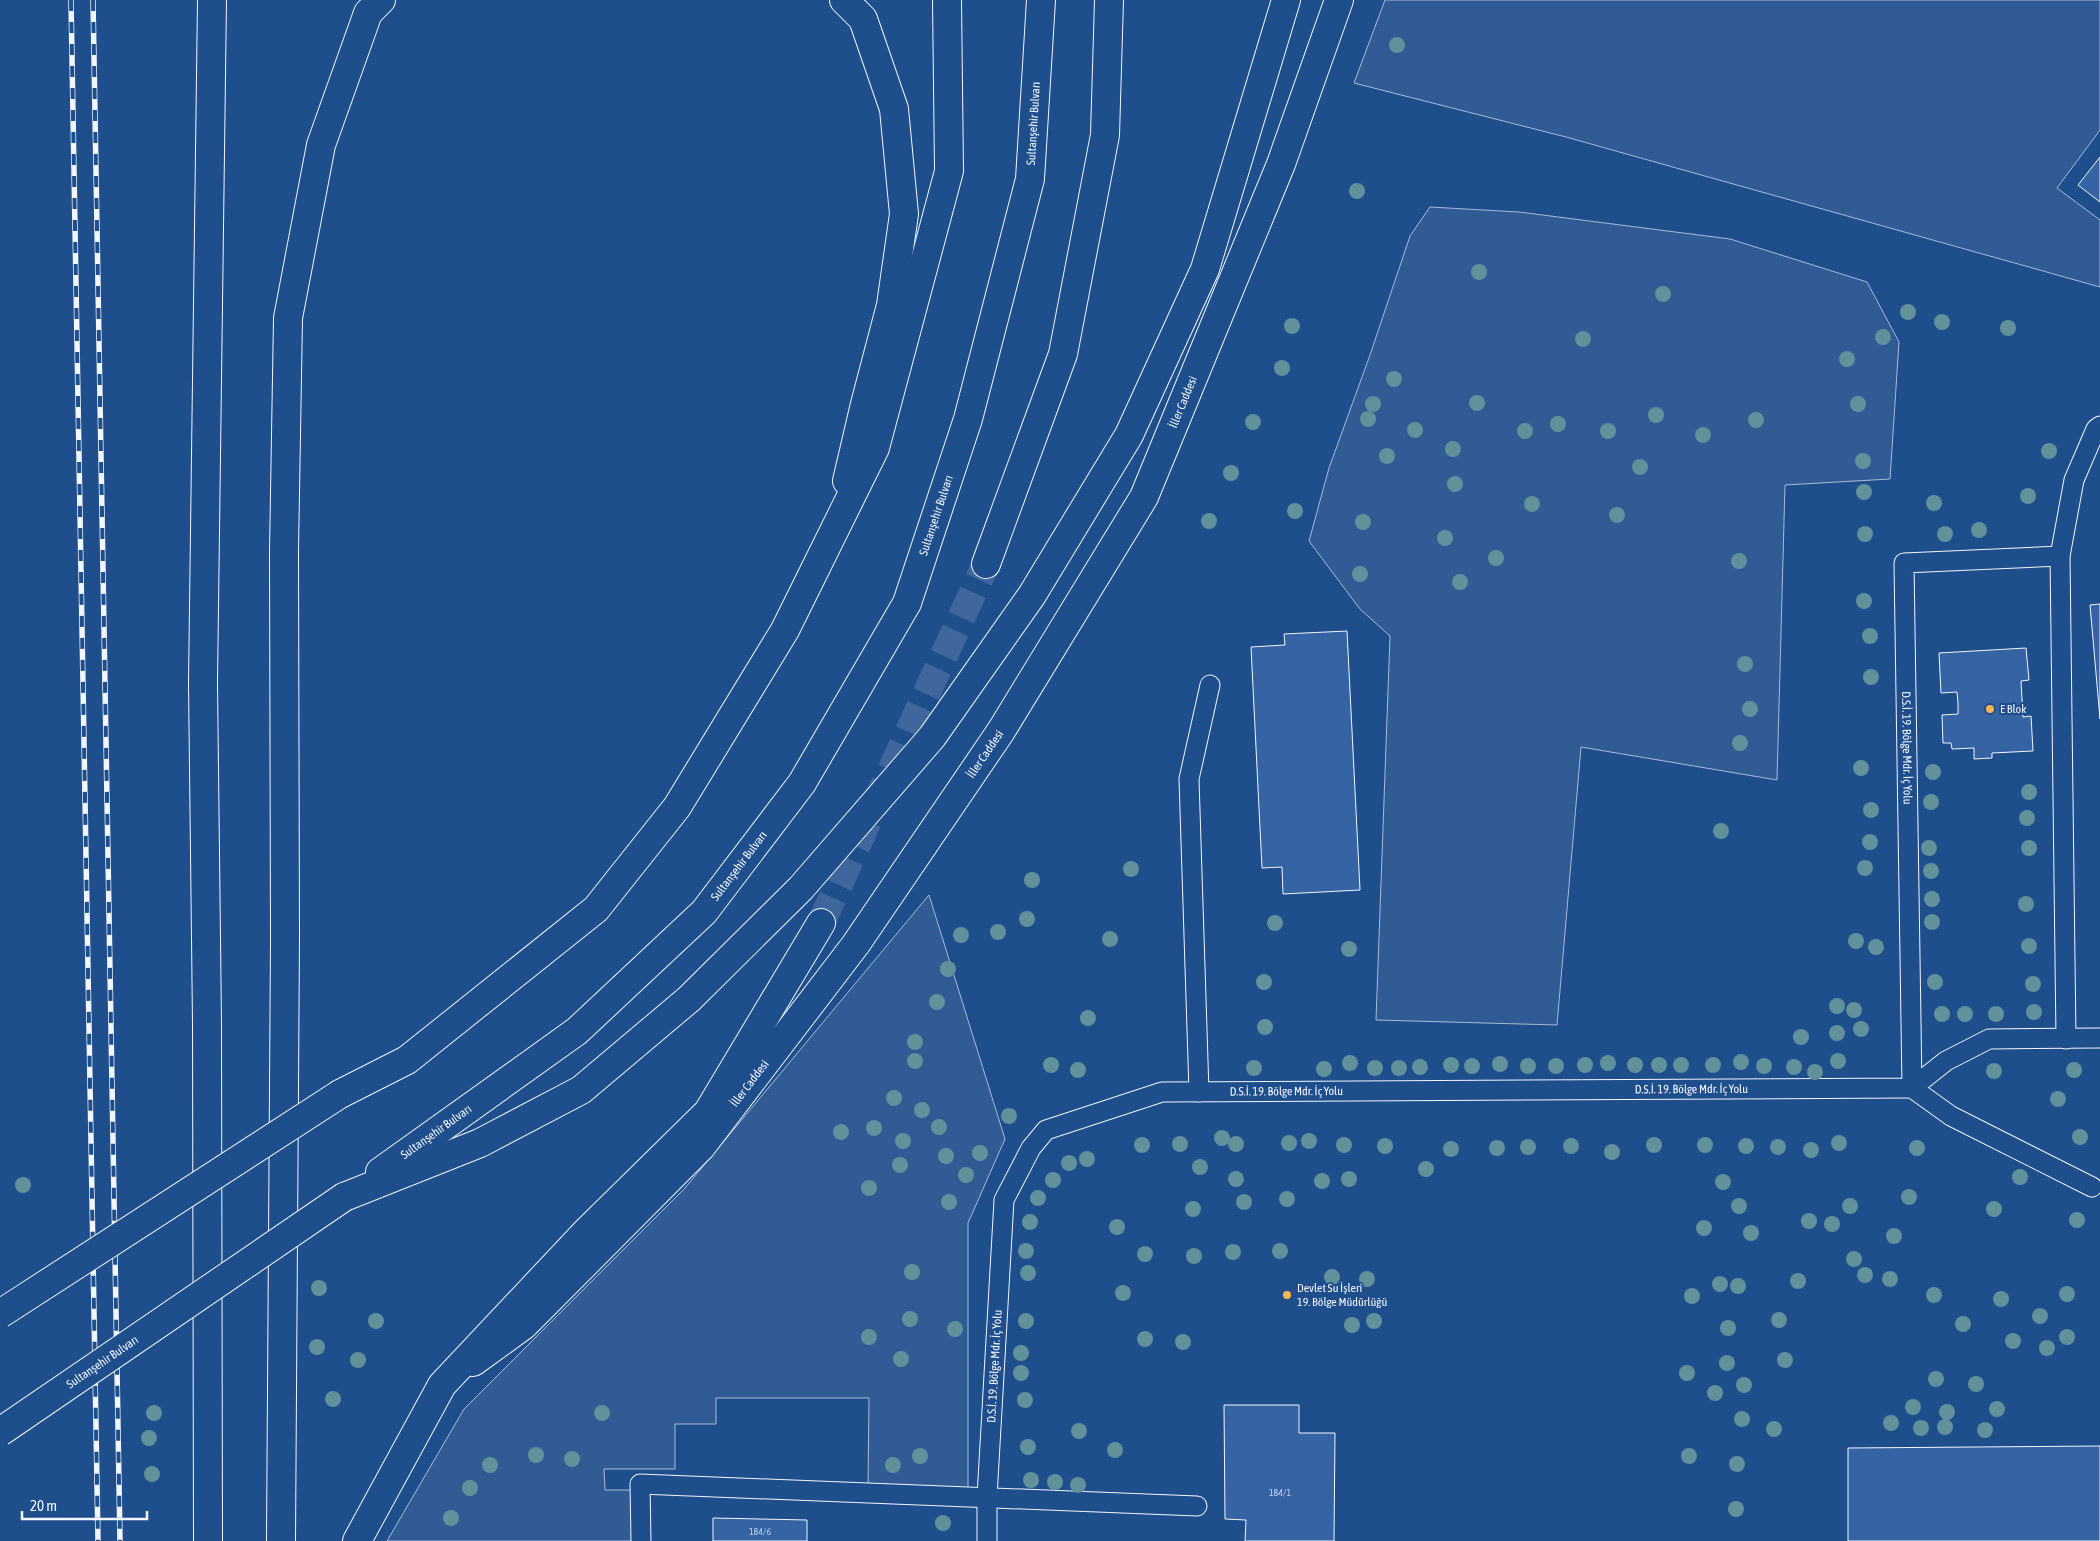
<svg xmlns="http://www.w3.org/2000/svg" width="2100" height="1541" font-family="'Asap Condensed',sans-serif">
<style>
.built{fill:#305b95;stroke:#a8bbd7}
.building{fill:#3563a3;stroke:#f2f6ff}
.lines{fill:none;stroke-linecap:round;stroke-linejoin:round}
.trunk-tunnel{stroke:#3f679d;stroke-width:28;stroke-dasharray:28 14;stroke-linecap:butt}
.service-casing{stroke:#f2f6ff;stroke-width:21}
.tertiary-casing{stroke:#f2f6ff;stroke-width:30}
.trunk-casing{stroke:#f2f6ff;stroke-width:30}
.service{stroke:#1f4e8c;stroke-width:19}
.tertiary{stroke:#1f4e8c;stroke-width:28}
.trunk{stroke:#1f4e8c;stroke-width:28}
.rail-casing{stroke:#f2f6ff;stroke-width:5.5}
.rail{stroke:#1f4e8c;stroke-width:4;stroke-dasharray:11;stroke-linecap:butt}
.trunk-bridge-casing{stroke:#f2f6ff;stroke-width:30;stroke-linecap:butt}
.trunk-bridge{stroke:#1f4e8c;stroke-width:28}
.tree{fill:#61919a}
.poi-dot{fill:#ffb74d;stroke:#1f4e8c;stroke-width:2}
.labels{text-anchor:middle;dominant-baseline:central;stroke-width:4;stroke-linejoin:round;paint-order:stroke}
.number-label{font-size:10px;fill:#c3d1e8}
.street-label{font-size:12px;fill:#f2f6ff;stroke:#1f4e8c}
.poi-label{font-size:12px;fill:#f2f6ff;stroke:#1f4e8c;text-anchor:start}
</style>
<rect width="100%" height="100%" fill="#1f4e8c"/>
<g class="built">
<polygon points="1385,0 2100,0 2100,130 2057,188 2100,220 2100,287 1566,137 1354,83"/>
<polygon points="1430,207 1519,212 1730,239 1867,282 1899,342 1890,479 1785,485 1777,780 1581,747 1557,1025 1376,1020 1390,636 1360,609 1309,541 1329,468 1370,355 1410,236"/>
<polygon points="929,895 1005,1139 968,1223 968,1489 868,1488 869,1398 716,1398 716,1424 675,1424 675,1469 604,1469 605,1490 635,1490 635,1541 387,1541 464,1409 685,1188"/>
</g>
<g class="building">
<polygon points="2100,157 2100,202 2078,185"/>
<polygon points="2100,604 2100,719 2090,605"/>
<polygon points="1347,631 1360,890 1283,894 1282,867 1262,868 1251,647 1285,645 1284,634"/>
<polygon points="2026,648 2029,680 2021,681 2023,717 2031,716 2033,751 1992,753 1992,758 1974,759 1974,748 1952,749 1951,743 1943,743 1942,715 1958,714 1958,703 1957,692 1941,693 1939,653"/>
<polygon points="1224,1405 1299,1405 1299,1433 1335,1433 1334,1541 1245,1541 1246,1520 1225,1519"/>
<polygon points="2100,1446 2100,1541 1848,1541 1848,1448"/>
<polygon points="713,1518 807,1520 807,1541 713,1541"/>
</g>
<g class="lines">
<polyline class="trunk-tunnel" points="821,923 986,564"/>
<defs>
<g id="service">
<path id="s1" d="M2060,556L1904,563L1912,1088L1951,1116L2092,1187"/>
<polyline points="2066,1039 2060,556 2074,480 2096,429 2100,426"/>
<polyline points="1199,1092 1189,779 1210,685"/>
<polyline points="641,1541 640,1484 1197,1506"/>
<path id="s2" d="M987,1541V1497L1004,1200L1031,1148L1046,1130L1162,1092L1912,1088L1946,1061L1989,1039L2100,1038"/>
</g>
<g id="tertiary">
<path id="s3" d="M473,1362L524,1325L701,1147L856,944L1001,731L1144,497L1281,164L1339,0"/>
</g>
<g id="trunk">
<polyline points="844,0 863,19 894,109 904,214 891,305 865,404 847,481"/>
<polyline points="986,564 1063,354 1105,135 1109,0"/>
<polyline points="340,1094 407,1060 596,909 677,807 785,630 875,448 949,171 947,0"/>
<path id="s4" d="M380,1172L577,1031L704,912L802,783L907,603L968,419L1030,179L1041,0"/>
<polyline points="344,1197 480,1143 581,1090 689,999 801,888 932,737 1032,595 1129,435 1205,269 1286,0"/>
<polyline points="208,1541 207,1024 203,683 212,0"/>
<polyline points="281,1541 285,938 284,551 288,318 321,145 368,13 381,0"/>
<polyline points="357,1541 442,1385 585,1233 708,1112 821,923"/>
</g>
</defs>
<use href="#service" class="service-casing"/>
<use href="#tertiary" class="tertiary-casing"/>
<use href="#trunk" class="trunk-casing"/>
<use href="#service" class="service"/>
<use href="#tertiary" class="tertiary"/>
<use href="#trunk" class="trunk"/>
<defs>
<g id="rail">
<polyline points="71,0 98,1541"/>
<polyline points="93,0 120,1541"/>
</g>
</defs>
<use href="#rail" class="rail-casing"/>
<use href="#rail" class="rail"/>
<defs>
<g id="trunk-bridge">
<polyline points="0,1314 340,1094"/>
<path id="s5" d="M0,1432L344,1197"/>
</g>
</defs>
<use href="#trunk-bridge" class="trunk-bridge-casing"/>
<use href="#trunk-bridge" class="trunk-bridge"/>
</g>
<g class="tree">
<circle cx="1397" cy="45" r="8"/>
<circle cx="1357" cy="191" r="8"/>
<circle cx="1479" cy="272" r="8"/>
<circle cx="1663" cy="294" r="8"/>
<circle cx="1908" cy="312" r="8"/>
<circle cx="1942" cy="322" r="8"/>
<circle cx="1292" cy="326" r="8"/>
<circle cx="2008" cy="328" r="8"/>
<circle cx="1883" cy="337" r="8"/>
<circle cx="1583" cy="339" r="8"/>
<circle cx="1847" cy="359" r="8"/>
<circle cx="1282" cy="368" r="8"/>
<circle cx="1394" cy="379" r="8"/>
<circle cx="1477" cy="403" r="8"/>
<circle cx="1373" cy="404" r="8"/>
<circle cx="1858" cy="404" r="8"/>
<circle cx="1656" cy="415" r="8"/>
<circle cx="1368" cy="419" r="8"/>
<circle cx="1756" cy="420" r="8"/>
<circle cx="1253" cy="422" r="8"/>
<circle cx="1558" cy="424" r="8"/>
<circle cx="1415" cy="430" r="8"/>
<circle cx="1525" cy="431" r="8"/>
<circle cx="1608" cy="431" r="8"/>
<circle cx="1703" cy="435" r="8"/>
<circle cx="1453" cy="449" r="8"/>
<circle cx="2049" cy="451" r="8"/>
<circle cx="1387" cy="456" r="8"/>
<circle cx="1863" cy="461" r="8"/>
<circle cx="1640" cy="467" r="8"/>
<circle cx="1231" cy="473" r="8"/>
<circle cx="1455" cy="484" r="8"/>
<circle cx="1864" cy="492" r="8"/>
<circle cx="2028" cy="496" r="8"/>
<circle cx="1934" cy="503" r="8"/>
<circle cx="1532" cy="504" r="8"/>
<circle cx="1295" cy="511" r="8"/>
<circle cx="1617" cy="515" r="8"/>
<circle cx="1209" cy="521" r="8"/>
<circle cx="1363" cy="522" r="8"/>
<circle cx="1979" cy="530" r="8"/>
<circle cx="1865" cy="534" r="8"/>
<circle cx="1945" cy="534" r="8"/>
<circle cx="1445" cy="538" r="8"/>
<circle cx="1496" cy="558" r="8"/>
<circle cx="1739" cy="561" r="8"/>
<circle cx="1360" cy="574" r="8"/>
<circle cx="1460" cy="582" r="8"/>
<circle cx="1864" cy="601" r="8"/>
<circle cx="1870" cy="636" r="8"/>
<circle cx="1745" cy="664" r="8"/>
<circle cx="1871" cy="677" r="8"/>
<circle cx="1750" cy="709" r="8"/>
<circle cx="1740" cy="743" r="8"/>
<circle cx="1861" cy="768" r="8"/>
<circle cx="1933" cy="772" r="8"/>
<circle cx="2029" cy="792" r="8"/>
<circle cx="1931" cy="802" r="8"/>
<circle cx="1871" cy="810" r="8"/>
<circle cx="2027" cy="818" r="8"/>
<circle cx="1721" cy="831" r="8"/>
<circle cx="1870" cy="842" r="8"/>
<circle cx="1929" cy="848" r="8"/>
<circle cx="2029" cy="848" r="8"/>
<circle cx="1865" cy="868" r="8"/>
<circle cx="1131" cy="869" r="8"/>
<circle cx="1931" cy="871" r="8"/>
<circle cx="1032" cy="880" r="8"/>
<circle cx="1932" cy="899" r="8"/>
<circle cx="2026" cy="904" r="8"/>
<circle cx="1027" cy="919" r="8"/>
<circle cx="1932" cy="922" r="8"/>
<circle cx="1275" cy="923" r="8"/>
<circle cx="998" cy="932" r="8"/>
<circle cx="961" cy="935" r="8"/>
<circle cx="1110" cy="939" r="8"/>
<circle cx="1856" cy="941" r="8"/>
<circle cx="2029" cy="946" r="8"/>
<circle cx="1876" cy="947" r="8"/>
<circle cx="1349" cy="949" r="8"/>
<circle cx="948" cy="969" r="8"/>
<circle cx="1264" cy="982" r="8"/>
<circle cx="1935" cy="982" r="8"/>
<circle cx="2033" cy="984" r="8"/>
<circle cx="937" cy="1002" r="8"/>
<circle cx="1837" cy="1006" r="8"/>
<circle cx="1854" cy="1010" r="8"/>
<circle cx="2034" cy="1012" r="8"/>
<circle cx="1942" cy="1014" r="8"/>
<circle cx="1965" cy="1014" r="8"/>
<circle cx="1996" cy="1014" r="8"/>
<circle cx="1088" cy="1018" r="8"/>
<circle cx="1265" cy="1027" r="8"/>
<circle cx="1861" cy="1029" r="8"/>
<circle cx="1837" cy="1033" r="8"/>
<circle cx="1801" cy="1037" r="8"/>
<circle cx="915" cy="1042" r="8"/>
<circle cx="915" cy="1061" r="8"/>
<circle cx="1838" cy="1061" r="8"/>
<circle cx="1741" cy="1062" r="8"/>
<circle cx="1350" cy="1063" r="8"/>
<circle cx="1608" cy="1063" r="8"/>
<circle cx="1500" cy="1064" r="8"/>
<circle cx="1051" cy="1065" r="8"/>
<circle cx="1451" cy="1065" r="8"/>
<circle cx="1585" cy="1065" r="8"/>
<circle cx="1635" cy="1065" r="8"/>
<circle cx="1659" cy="1065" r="8"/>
<circle cx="1681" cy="1065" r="8"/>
<circle cx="1713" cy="1065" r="8"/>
<circle cx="1472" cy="1066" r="8"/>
<circle cx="1528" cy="1066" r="8"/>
<circle cx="1556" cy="1066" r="8"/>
<circle cx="1764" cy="1066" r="8"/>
<circle cx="1420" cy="1067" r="8"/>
<circle cx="1794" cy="1067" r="8"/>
<circle cx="1254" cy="1068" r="8"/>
<circle cx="1375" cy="1068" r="8"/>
<circle cx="1399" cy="1068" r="8"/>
<circle cx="1324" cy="1069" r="8"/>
<circle cx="1078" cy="1070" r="8"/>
<circle cx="2074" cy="1070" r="8"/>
<circle cx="1994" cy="1071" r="8"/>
<circle cx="1815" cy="1072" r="8"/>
<circle cx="894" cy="1098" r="8"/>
<circle cx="2058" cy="1099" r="8"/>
<circle cx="922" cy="1110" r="8"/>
<circle cx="1009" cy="1116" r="8"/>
<circle cx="939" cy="1127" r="8"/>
<circle cx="874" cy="1128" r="8"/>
<circle cx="841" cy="1132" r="8"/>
<circle cx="2080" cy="1137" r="8"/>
<circle cx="1222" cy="1138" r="8"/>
<circle cx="903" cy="1141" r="8"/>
<circle cx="1309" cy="1141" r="8"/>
<circle cx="1289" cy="1143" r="8"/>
<circle cx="1839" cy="1143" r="8"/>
<circle cx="1180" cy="1144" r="8"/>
<circle cx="1236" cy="1144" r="8"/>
<circle cx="1142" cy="1145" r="8"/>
<circle cx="1344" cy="1145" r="8"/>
<circle cx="1654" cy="1145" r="8"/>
<circle cx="1705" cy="1145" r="8"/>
<circle cx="1385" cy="1146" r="8"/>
<circle cx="1571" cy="1146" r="8"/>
<circle cx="1746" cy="1146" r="8"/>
<circle cx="1528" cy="1147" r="8"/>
<circle cx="1778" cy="1147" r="8"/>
<circle cx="1497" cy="1148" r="8"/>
<circle cx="1917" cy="1148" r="8"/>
<circle cx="1451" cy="1149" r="8"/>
<circle cx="1811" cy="1150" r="8"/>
<circle cx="1612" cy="1152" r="8"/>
<circle cx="980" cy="1153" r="8"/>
<circle cx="946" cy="1156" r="8"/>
<circle cx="1087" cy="1159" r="8"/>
<circle cx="1069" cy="1163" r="8"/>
<circle cx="900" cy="1165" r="8"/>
<circle cx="1200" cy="1167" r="8"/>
<circle cx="1426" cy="1169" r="8"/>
<circle cx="966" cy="1175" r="8"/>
<circle cx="2020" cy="1177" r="8"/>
<circle cx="1236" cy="1179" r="8"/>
<circle cx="1349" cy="1179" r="8"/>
<circle cx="1053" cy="1180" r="8"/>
<circle cx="1322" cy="1181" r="8"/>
<circle cx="1723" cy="1182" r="8"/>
<circle cx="23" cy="1185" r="8"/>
<circle cx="869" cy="1188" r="8"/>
<circle cx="1909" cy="1197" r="8"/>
<circle cx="1038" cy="1198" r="8"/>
<circle cx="1287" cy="1199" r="8"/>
<circle cx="949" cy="1202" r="8"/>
<circle cx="1244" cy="1202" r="8"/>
<circle cx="1739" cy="1206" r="8"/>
<circle cx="1850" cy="1206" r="8"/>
<circle cx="1193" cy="1209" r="8"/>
<circle cx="1994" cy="1209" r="8"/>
<circle cx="2077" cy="1220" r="8"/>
<circle cx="1809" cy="1221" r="8"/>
<circle cx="1030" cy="1222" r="8"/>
<circle cx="1832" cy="1224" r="8"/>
<circle cx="1117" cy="1227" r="8"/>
<circle cx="1704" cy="1228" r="8"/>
<circle cx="1751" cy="1233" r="8"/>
<circle cx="1894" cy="1236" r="8"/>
<circle cx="1026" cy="1251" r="8"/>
<circle cx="1280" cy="1251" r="8"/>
<circle cx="1233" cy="1252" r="8"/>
<circle cx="1145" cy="1254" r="8"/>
<circle cx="1194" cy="1256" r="8"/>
<circle cx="1854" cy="1259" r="8"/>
<circle cx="912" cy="1272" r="8"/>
<circle cx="1028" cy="1273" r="8"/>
<circle cx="1865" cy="1275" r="8"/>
<circle cx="1332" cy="1277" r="8"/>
<circle cx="1367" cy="1279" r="8"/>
<circle cx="1890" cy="1279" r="8"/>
<circle cx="1798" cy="1281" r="8"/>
<circle cx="1720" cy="1284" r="8"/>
<circle cx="1738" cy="1286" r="8"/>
<circle cx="319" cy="1288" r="8"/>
<circle cx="1123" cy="1293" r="8"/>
<circle cx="2067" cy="1294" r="8"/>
<circle cx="1934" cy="1295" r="8"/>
<circle cx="1692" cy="1296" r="8"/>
<circle cx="2001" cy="1299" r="8"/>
<circle cx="2040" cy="1316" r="8"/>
<circle cx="910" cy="1319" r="8"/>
<circle cx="1779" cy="1320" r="8"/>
<circle cx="376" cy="1321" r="8"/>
<circle cx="1026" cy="1321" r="8"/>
<circle cx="1374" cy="1321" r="8"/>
<circle cx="1963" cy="1324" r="8"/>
<circle cx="1352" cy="1325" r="8"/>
<circle cx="1728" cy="1328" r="8"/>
<circle cx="955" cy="1329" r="8"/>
<circle cx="869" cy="1337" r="8"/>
<circle cx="2067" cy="1337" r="8"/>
<circle cx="1145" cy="1339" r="8"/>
<circle cx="2013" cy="1341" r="8"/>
<circle cx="1183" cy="1342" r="8"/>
<circle cx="317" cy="1347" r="8"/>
<circle cx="2047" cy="1348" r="8"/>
<circle cx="1021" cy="1353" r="8"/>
<circle cx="901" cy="1359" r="8"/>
<circle cx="358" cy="1360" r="8"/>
<circle cx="1785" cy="1360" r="8"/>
<circle cx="1727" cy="1363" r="8"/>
<circle cx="1021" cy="1373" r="8"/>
<circle cx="1687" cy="1373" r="8"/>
<circle cx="1936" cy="1379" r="8"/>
<circle cx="1976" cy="1384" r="8"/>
<circle cx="1744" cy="1385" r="8"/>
<circle cx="1715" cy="1393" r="8"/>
<circle cx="333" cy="1399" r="8"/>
<circle cx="1025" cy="1400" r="8"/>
<circle cx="1913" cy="1407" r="8"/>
<circle cx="1997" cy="1409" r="8"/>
<circle cx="1947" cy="1412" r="8"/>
<circle cx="154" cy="1413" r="8"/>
<circle cx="602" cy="1413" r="8"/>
<circle cx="1742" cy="1419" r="8"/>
<circle cx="1891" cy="1423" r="8"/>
<circle cx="1945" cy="1427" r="8"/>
<circle cx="1921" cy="1428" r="8"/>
<circle cx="1774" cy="1429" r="8"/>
<circle cx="1985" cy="1430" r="8"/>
<circle cx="1079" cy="1431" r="8"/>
<circle cx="149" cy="1438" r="8"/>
<circle cx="1028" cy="1447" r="8"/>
<circle cx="1115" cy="1450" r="8"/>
<circle cx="536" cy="1455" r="8"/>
<circle cx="920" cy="1456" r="8"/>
<circle cx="1689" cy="1456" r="8"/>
<circle cx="572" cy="1459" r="8"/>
<circle cx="1737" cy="1464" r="8"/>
<circle cx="490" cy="1465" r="8"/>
<circle cx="893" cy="1465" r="8"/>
<circle cx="152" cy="1474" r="8"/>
<circle cx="1031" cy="1480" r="8"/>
<circle cx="1055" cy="1482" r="8"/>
<circle cx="1078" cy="1485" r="8"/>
<circle cx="470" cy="1488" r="8"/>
<circle cx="1736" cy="1509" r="8"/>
<circle cx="451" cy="1518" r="8"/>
<circle cx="943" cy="1523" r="8"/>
</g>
<g class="poi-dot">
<circle cx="1990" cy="709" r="5"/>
<circle cx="1287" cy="1295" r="5"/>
</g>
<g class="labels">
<g class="number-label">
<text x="1280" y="1492">184/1</text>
<text x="760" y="1531">184/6</text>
</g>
<g class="street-label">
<text stroke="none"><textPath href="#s4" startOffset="1284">Sultanşehir Bulvarı</textPath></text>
<text stroke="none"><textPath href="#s3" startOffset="1204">İller Caddesi</textPath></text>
<text stroke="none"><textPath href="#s4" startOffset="879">Sultanşehir Bulvarı</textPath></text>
<text stroke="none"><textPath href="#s1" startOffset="341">D.S.İ. 19. Bölge Mdr. İç Yolu</textPath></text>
<text stroke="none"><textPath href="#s3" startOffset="799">İller Caddesi</textPath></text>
<text stroke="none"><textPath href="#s4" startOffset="474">Sultanşehir Bulvarı</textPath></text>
<text stroke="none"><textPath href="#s3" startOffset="394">İller Caddesi</textPath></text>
<text stroke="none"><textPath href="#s2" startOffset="1075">D.S.İ. 19. Bölge Mdr. İç Yolu</textPath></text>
<text stroke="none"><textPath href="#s2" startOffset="670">D.S.İ. 19. Bölge Mdr. İç Yolu</textPath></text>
<text stroke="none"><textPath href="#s4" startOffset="69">Sultanşehir Bulvarı</textPath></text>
<text stroke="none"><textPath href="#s5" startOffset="124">Sultanşehir Bulvarı</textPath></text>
<text stroke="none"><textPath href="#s2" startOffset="175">D.S.İ. 19. Bölge Mdr. İç Yolu</textPath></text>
</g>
<g class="poi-label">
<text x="2000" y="709">E Blok</text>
<text x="1297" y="1288">Devlet Su İşleri<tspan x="1297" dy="14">19. Bölge Müdürlüğü</tspan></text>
</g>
</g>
<path d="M22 1511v8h125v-8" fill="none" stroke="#f2f6ff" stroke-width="2.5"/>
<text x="30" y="1511" font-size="15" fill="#f2f6ff" stroke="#1f4e8c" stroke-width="4" paint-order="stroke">20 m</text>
</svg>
